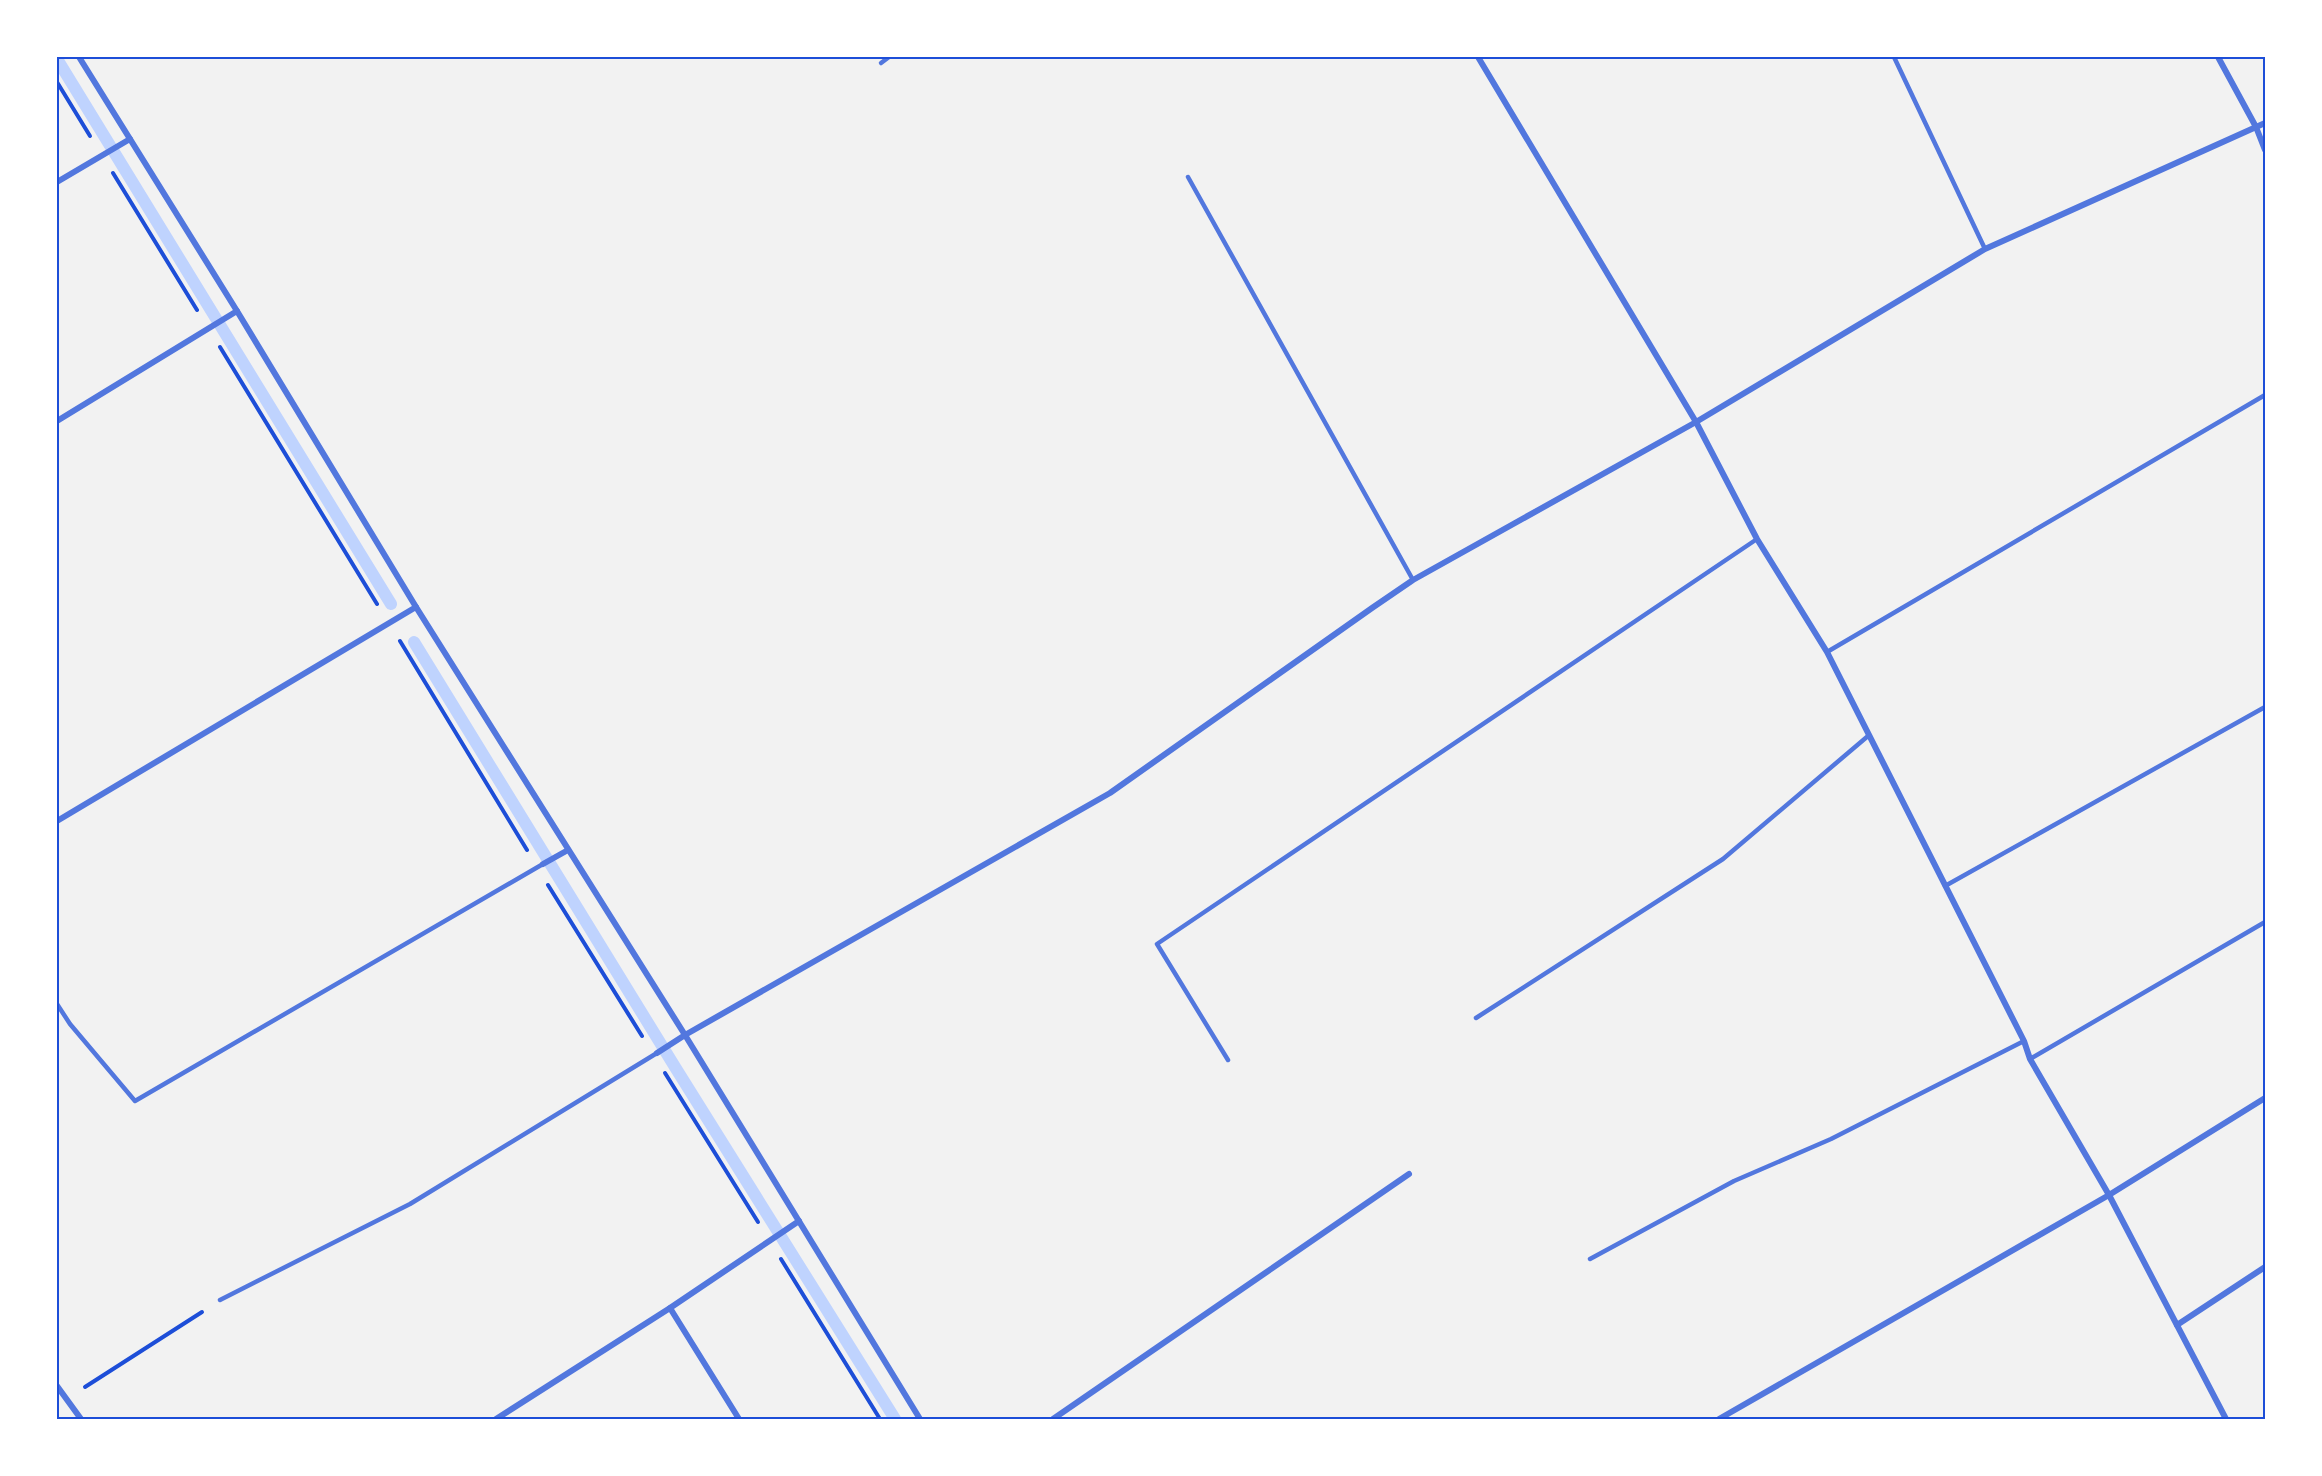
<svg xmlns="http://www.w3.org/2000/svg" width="2322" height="1476" font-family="'Public Sans',sans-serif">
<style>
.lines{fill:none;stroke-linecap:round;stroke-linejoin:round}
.stream{stroke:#bfd3fe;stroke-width:12}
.path{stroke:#1d4ed8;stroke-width:4}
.service{stroke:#5277de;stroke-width:4.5}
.minor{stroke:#5277de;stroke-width:6}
.neatline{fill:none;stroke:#1d4ed8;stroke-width:2}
</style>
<rect width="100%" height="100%" fill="#f2f2f2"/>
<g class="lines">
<g class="stream">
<polyline points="57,59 391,604"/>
<polyline points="414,642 675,1067 895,1419"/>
</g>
<g class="path">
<polyline points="57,82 90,136"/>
<polyline points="113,173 197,310"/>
<polyline points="220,347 377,604"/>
<polyline points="400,641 527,850"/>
<polyline points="548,885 642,1036"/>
<polyline points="665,1073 758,1222"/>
<polyline points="781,1259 880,1419"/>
<polyline points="85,1387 202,1312"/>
</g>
<g class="service">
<polyline points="1894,57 1985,249"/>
<polyline points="881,63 889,57"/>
<polyline points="1188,177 1413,580"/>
<polyline points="1827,652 2265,395"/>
<polyline points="1945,886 2265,707"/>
<polyline points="57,1004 70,1024 135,1101 543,864"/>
<polyline points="1476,1018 1723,859 1868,736"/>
<polyline points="2030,1059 2265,922"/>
<polyline points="1228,1060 1157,944 1757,539"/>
<polyline points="1590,1259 1734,1181 1831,1139 2024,1041"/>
<polyline points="220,1300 410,1204 657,1053"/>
</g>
<g class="minor">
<polyline points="79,57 237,311 416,607 685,1035 920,1419"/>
<polyline points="1478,57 1696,422 1757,539 1827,652 2024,1041 2030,1059 2109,1195 2226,1419"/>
<polyline points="2218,57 2256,127 2265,150"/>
<polyline points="57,182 130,139"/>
<polyline points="57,421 237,311"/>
<polyline points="57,821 416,607"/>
<polyline points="543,864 568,850"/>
<polyline points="657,1053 685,1035 1110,793 1372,608 1413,580 1696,422 1985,249 2265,123"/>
<polyline points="670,1308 739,1419"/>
<polyline points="2177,1325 2265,1267"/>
<polyline points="57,1386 81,1419"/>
<polyline points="496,1419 670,1308 799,1221"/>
<polyline points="1053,1419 1409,1174"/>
<polyline points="1719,1419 2109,1195 2265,1098"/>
</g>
</g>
<rect width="2322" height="1476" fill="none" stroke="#ffffff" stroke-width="117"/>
<rect x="58" y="58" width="2206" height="1360" class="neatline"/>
</svg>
